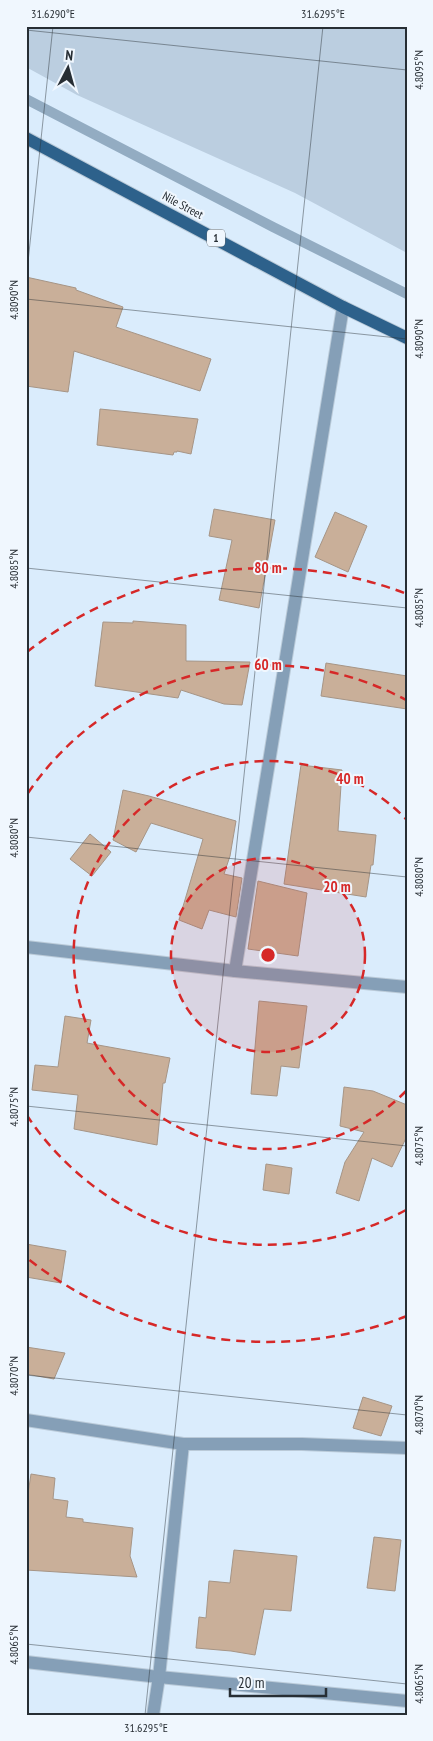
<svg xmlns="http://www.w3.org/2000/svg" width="433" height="1741" font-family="'PT Sans Narrow',sans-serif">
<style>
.green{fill:#bbcee0}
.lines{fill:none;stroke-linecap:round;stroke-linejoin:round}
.stream{stroke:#93acc2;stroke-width:10}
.building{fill:#c9af99;stroke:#a69586}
.minor-casing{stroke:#bacad8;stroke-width:14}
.major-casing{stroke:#bacad8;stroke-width:14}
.minor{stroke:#859fb7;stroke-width:12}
.major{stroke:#2d618b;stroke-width:12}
.ticks{fill:none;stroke:#272e34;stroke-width:1;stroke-opacity:0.45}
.ring{fill:none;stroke:#d62828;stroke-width:2.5;stroke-dasharray:9 6}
.labels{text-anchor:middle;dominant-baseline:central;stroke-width:4;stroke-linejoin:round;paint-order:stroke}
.shield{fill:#f0f7fe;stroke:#636a71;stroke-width:1}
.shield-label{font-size:11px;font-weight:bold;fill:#272e34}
.street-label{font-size:12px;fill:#272e34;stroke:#f0f7fe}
.centre{fill:#d62828;stroke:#f0f7fe;stroke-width:2.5}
.ring-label{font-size:15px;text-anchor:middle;font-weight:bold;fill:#d62828;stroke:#f0f7fe;stroke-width:4;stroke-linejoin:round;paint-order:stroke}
.neatline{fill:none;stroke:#272e34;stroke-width:2}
.ticks-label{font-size:12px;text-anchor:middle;fill:#272e34}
</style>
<rect width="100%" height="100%" fill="#daecfc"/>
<polygon class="green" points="26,26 407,26 407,253 295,193 77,95 26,67"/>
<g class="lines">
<polyline class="stream" points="26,99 273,227 407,294"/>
</g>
<g class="building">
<polygon points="26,277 76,288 76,290 123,307 116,327 211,359 200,391 74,351 68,392 26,386"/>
<polygon points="100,409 198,419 191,454 177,451 177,452 174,452 173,455 97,445"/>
<polygon points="214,509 275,520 259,608 219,600 232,540 209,536"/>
<polygon points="335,512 367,526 348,572 315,557"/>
<polygon points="133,621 186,625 186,661 250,662 242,705 224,704 181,690 178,698 95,686 103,622 133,623"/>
<polygon points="326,663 407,676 407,709 321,696"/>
<polygon points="301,765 342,770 338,831 376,835 373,865 371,865 366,897 284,884"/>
<polygon points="123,790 149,796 236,821 230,856 224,874 242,878 236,917 209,910 202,929 179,920 203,839 151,823 136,852 113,840"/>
<polygon points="90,834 111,852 92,876 70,859"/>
<polygon points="258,881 307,893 298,956 248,949"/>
<polygon points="259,1001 307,1006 299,1068 281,1066 277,1096 251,1094"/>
<polygon points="65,1016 91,1020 87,1043 170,1058 165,1083 163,1083 157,1145 74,1129 78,1095 32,1090 35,1065 58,1067"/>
<polygon points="344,1087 373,1091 407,1105 407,1136 392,1167 372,1158 359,1201 336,1193 345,1162 364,1132 340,1126"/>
<polygon points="266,1164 292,1168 289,1194 263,1190"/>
<polygon points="26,1244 66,1251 61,1283 26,1277"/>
<polygon points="26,1347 65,1353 54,1379 26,1374"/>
<polygon points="363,1397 392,1406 381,1436 353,1428"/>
<polygon points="31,1474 55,1478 53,1499 68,1501 66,1517 83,1519 83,1522 133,1528 130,1556 137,1577 26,1570 26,1507"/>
<polygon points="374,1537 401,1540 395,1591 367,1588"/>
<polygon points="234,1550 297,1556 291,1611 264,1609 255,1655 231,1651 196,1648 199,1617 206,1618 209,1581 230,1583"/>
</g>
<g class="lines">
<defs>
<g id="minor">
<polyline points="26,947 235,971 407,987"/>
<polyline points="235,971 343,307"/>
<polyline points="26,1420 183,1444 302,1444 407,1448"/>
<polyline points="26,1662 159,1677 407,1701"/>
<polyline points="153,1715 159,1677 183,1444"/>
</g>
<polyline id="major" points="26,138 343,307 407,338"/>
</defs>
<use href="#minor" class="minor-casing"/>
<use href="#major" class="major-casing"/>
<use href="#minor" class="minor"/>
<use href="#major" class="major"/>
</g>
<path class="ticks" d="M26,30L407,70M26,281L53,26M26,299L407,339M26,568L407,608M26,837L407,877M26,1106L407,1146M26,1375L407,1415M26,1644L407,1684M145,1715L323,26"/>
<circle cx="268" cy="955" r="97" fill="#d62828" fill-opacity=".12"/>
<g class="ring">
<circle cx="268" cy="955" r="97"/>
<path d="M406 1091A194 194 0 1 1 406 819"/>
<path d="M406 1210A290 290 0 0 1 28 1117M28 793A290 290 0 0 1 406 700"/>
<path d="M407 1316A387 387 0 0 1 27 1258M27 652A387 387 0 0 1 407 594"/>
</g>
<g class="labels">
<rect class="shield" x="207" y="229.5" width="18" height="17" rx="4"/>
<g class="shield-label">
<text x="216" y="238">1</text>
</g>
<g class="street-label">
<text transform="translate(183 205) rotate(28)">Nile Street</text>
</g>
</g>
<circle cx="268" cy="955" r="8" class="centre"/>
<g class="ring-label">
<text x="268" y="573">80 m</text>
<text x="268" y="670">60 m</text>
<text x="350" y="784">40 m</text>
<text x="337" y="892">20 m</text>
</g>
<rect width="433" height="1741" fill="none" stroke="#f0f7fe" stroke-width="55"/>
<g transform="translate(68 68) rotate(6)" stroke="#f0f7fe" stroke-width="4" paint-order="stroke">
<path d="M0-4L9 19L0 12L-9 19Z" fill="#272e34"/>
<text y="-8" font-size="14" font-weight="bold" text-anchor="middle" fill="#272e34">N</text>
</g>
<path d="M230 1688v8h96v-8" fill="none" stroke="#272e34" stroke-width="2.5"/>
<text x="238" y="1688" font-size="15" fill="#272e34" stroke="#f0f7fe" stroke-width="4" paint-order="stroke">20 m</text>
<rect x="28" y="28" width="378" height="1686" class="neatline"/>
<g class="ticks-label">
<text x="53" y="18">31.6290°E</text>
<text x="323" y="18">31.6295°E</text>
<text transform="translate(419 70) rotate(-90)" y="4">4.8095°N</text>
<text transform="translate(14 300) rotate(-90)" y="4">4.8090°N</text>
<text transform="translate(419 339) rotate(-90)" y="4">4.8090°N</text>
<text transform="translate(14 569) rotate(-90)" y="4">4.8085°N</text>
<text transform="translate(419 608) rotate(-90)" y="4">4.8085°N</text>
<text transform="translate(14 838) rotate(-90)" y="4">4.8080°N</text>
<text transform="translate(419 877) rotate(-90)" y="4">4.8080°N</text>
<text transform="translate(14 1107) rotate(-90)" y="4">4.8075°N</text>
<text transform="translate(419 1146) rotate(-90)" y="4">4.8075°N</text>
<text transform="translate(14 1376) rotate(-90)" y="4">4.8070°N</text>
<text transform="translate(419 1415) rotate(-90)" y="4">4.8070°N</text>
<text transform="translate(14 1645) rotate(-90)" y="4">4.8065°N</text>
<text transform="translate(419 1684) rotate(-90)" y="4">4.8065°N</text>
<text x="146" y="1732">31.6295°E</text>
</g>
</svg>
